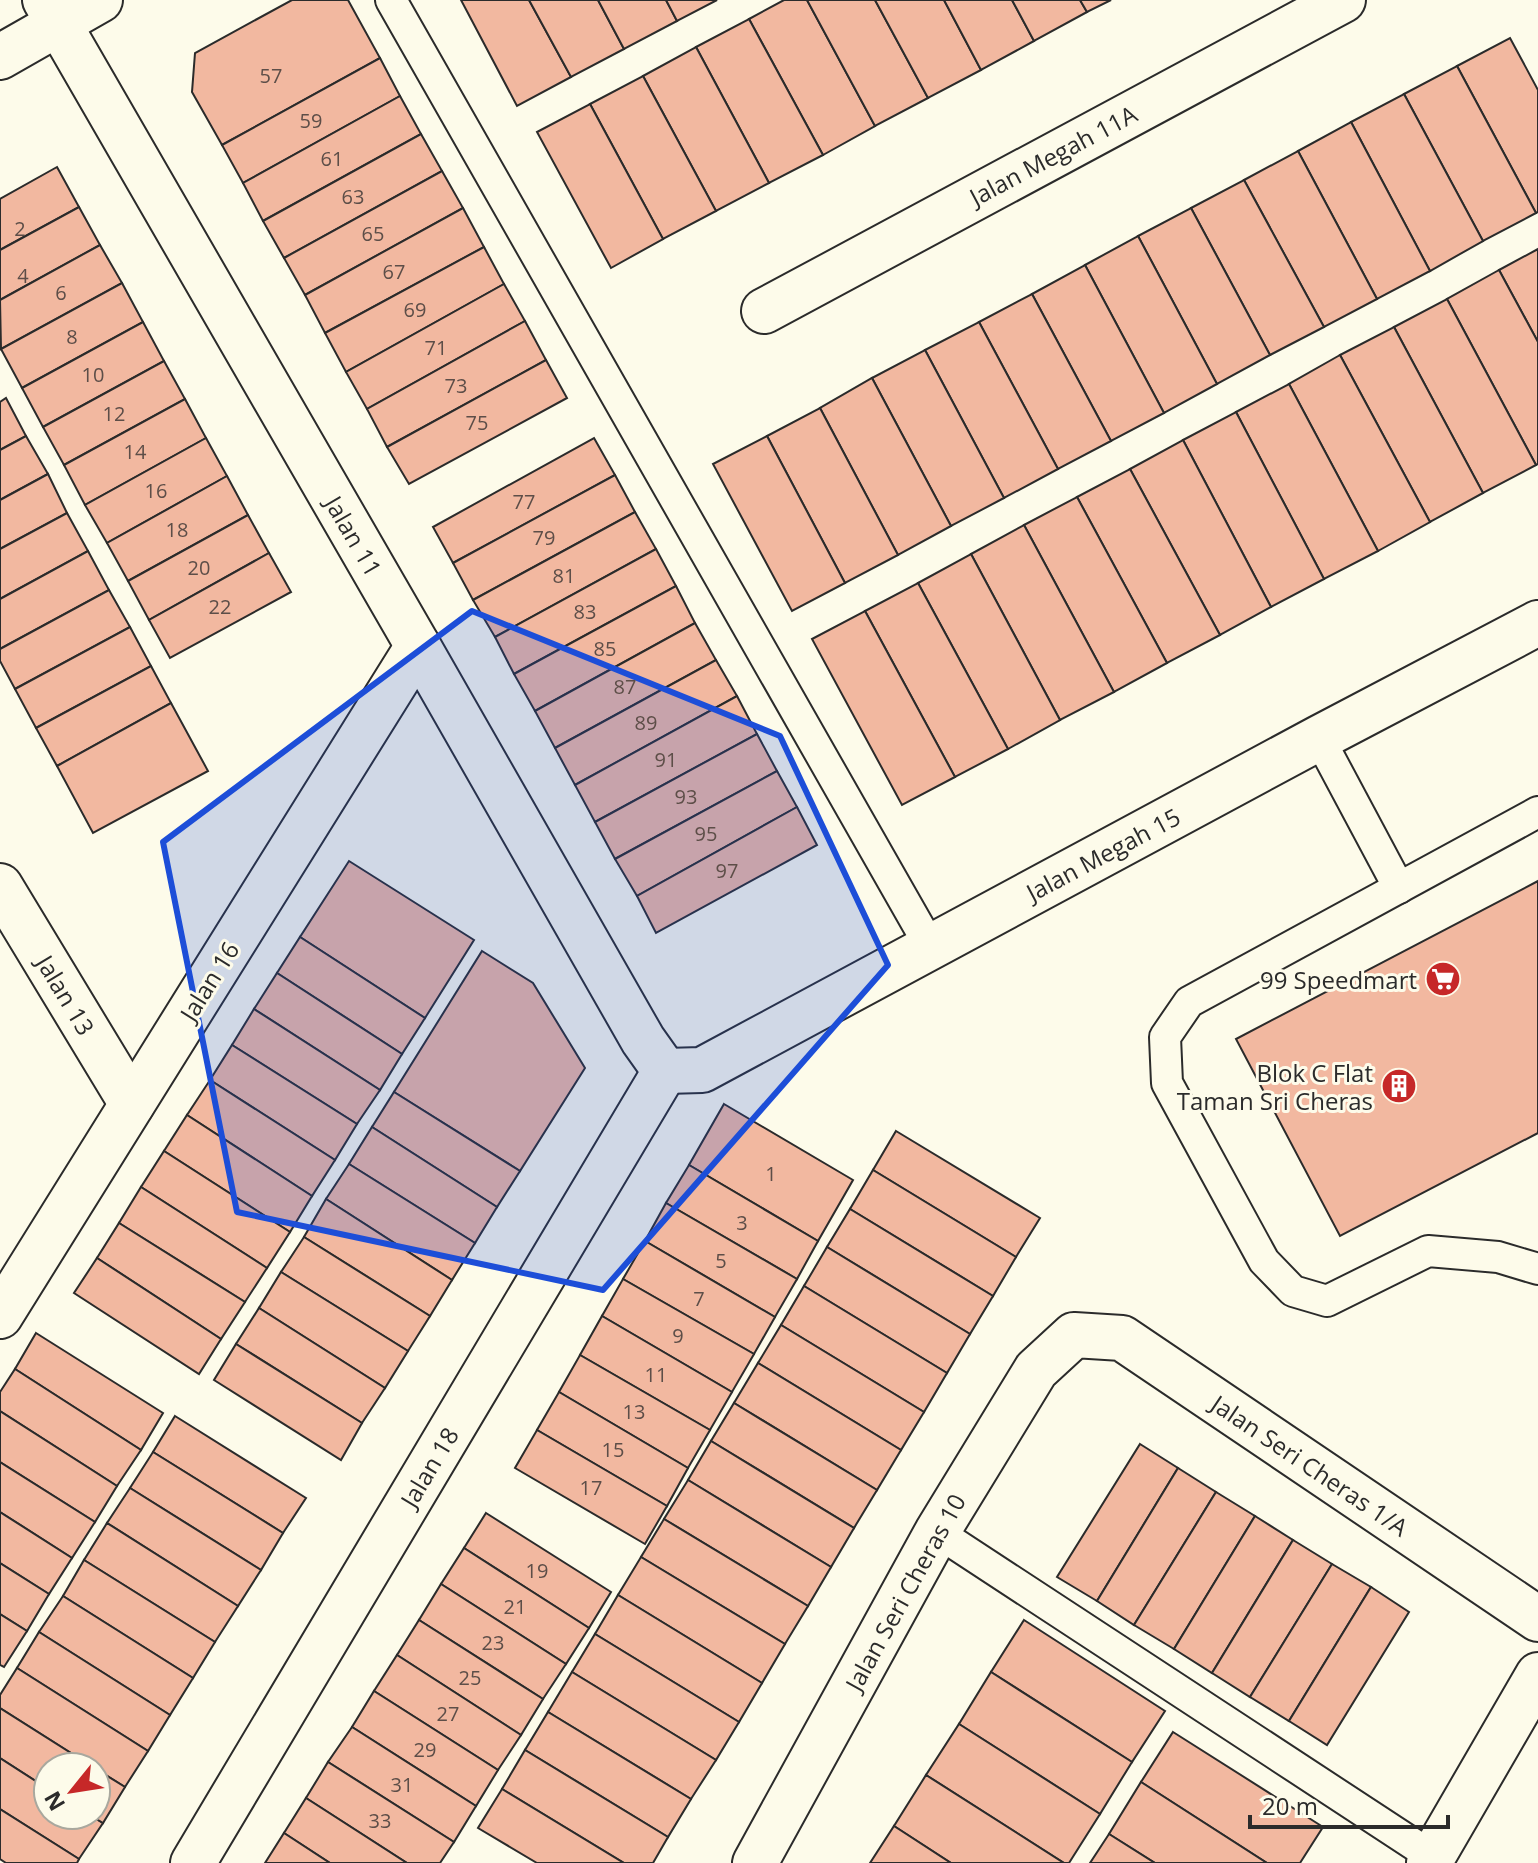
<svg xmlns="http://www.w3.org/2000/svg" width="1538" height="1863" font-family="'Open Sans',sans-serif">
<style>
.building{fill:#f2b8a0;stroke:#2b2b2b;stroke-width:2}
.lines{fill:none;stroke-linecap:round;stroke-linejoin:round}
.service-casing{stroke:#2b2b2b;stroke-width:34}
.minor-casing{stroke:#2b2b2b;stroke-width:48}
.service{stroke:#fdfbea;stroke-width:30}
.minor{stroke:#fdfbea;stroke-width:44}
.marked{fill:#1d4ed8;fill-opacity:0.2;stroke:#1d4ed8;stroke-width:6;stroke-linejoin:round}
.labels{text-anchor:middle;dominant-baseline:central;stroke-width:6;stroke-linejoin:round;paint-order:stroke}
.number-label{font-size:20px;fill:#5d4e48}
.street-label{font-size:24px;fill:#2b2b2b;stroke:#fdfbea}
.poi-label{font-size:24px;fill:#2b2b2b;stroke:#fdfbea;text-anchor:end}
</style>
<rect width="100%" height="100%" fill="#fdfbea"/>
<g class="building">
<polygon points="292,0 348,0 380,58 222,145 192,92 195,53"/>
<polygon points="461,0 529,0 571,77 517,106"/>
<polygon points="529,0 598,0 624,49 571,77"/>
<polygon points="598,0 666,0 677,21 624,49"/>
<polygon points="666,0 717,0 677,21"/>
<polygon points="784,0 807,0 875,126 823,155 749,19"/>
<polygon points="807,0 875,0 928,98 875,126"/>
<polygon points="875,0 944,0 981,70 928,98"/>
<polygon points="944,0 1012,0 1034,41 981,70"/>
<polygon points="1012,0 1080,0 1087,12 1034,41"/>
<polygon points="1080,0 1111,0 1087,12"/>
<polygon points="749,19 823,155 769,183 696,47"/>
<polygon points="1510,38 1538,90 1538,212 1536,213 1457,66"/>
<polygon points="696,47 769,183 716,211 643,76"/>
<polygon points="380,58 400,96 243,183 222,145"/>
<polygon points="1457,66 1536,213 1483,241 1404,94"/>
<polygon points="643,76 716,211 663,239 590,104"/>
<polygon points="1404,94 1483,241 1430,271 1351,122"/>
<polygon points="400,96 421,134 263,221 243,183"/>
<polygon points="590,104 663,239 611,268 537,132"/>
<polygon points="1351,122 1430,271 1377,299 1298,151"/>
<polygon points="421,134 442,171 284,258 263,221"/>
<polygon points="1298,151 1377,299 1324,327 1244,180"/>
<polygon points="57,167 79,207 0,250 0,199"/>
<polygon points="442,171 463,208 305,295 284,258"/>
<polygon points="1244,180 1324,327 1270,355 1191,208"/>
<polygon points="79,207 100,245 0,300 0,250"/>
<polygon points="463,208 484,247 325,333 305,295"/>
<polygon points="1191,208 1270,355 1217,384 1138,236"/>
<polygon points="1138,236 1217,384 1164,413 1085,265"/>
<polygon points="100,245 122,283 1,349 0,300"/>
<polygon points="484,247 504,284 346,372 325,333"/>
<polygon points="1538,249 1538,342 1499,270"/>
<polygon points="1085,265 1164,413 1111,441 1032,294"/>
<polygon points="1499,270 1538,342 1538,464 1536,465 1447,299"/>
<polygon points="122,283 143,322 22,388 1,349"/>
<polygon points="504,284 525,321 367,409 346,372"/>
<polygon points="1032,294 1111,441 1058,469 979,322"/>
<polygon points="1447,299 1536,465 1483,493 1394,327"/>
<polygon points="525,321 546,360 387,447 367,409"/>
<polygon points="143,322 164,361 43,427 22,388"/>
<polygon points="979,322 1058,469 1004,498 925,350"/>
<polygon points="1394,327 1483,493 1430,522 1340,355"/>
<polygon points="925,350 1004,498 951,526 872,378"/>
<polygon points="1340,355 1430,522 1378,551 1289,384"/>
<polygon points="546,360 567,398 409,484 387,447"/>
<polygon points="164,361 185,399 64,465 43,427"/>
<polygon points="872,378 951,526 898,555 820,408"/>
<polygon points="1289,384 1378,551 1324,579 1236,412"/>
<polygon points="6,398 26,436 0,450 0,402"/>
<polygon points="185,399 206,438 85,505 64,465"/>
<polygon points="820,408 898,555 845,583 767,436"/>
<polygon points="1236,412 1324,579 1271,607 1183,440"/>
<polygon points="26,436 48,474 0,500 0,450"/>
<polygon points="767,436 845,583 792,611 713,464"/>
<polygon points="206,438 227,476 107,543 85,505"/>
<polygon points="594,438 615,475 453,563 433,527"/>
<polygon points="1183,440 1271,607 1220,635 1130,469"/>
<polygon points="1130,469 1220,635 1167,663 1077,497"/>
<polygon points="48,474 67,513 0,549 0,500"/>
<polygon points="615,475 635,512 473,600 453,563"/>
<polygon points="227,476 248,515 128,581 107,543"/>
<polygon points="1077,497 1167,663 1114,692 1024,525"/>
<polygon points="635,512 656,549 495,637 473,600"/>
<polygon points="67,513 88,551 0,599 0,549"/>
<polygon points="248,515 269,553 149,620 128,581"/>
<polygon points="1024,525 1114,692 1060,720 971,554"/>
<polygon points="656,549 676,586 514,674 495,637"/>
<polygon points="88,551 109,590 0,649 0,599"/>
<polygon points="269,553 291,592 170,658 149,620"/>
<polygon points="971,554 1060,720 1008,749 918,583"/>
<polygon points="918,583 1008,749 955,777 865,611"/>
<polygon points="676,586 695,623 535,711 514,674"/>
<polygon points="109,590 130,627 15,689 0,661 0,649"/>
<polygon points="865,611 955,777 902,805 812,639"/>
<polygon points="695,623 716,660 555,748 535,711"/>
<polygon points="130,627 151,666 36,728 15,689"/>
<polygon points="716,660 737,696 575,785 555,748"/>
<polygon points="151,666 171,703 57,766 36,728"/>
<polygon points="737,696 757,734 595,822 575,785"/>
<polygon points="171,703 208,771 93,833 57,766"/>
<polygon points="757,734 777,771 615,859 595,822"/>
<polygon points="777,771 797,807 637,896 615,859"/>
<polygon points="797,807 817,845 656,933 637,896"/>
<polygon points="349,861 474,940 425,1018 300,937"/>
<polygon points="1538,881 1538,1133 1340,1236 1236,1039"/>
<polygon points="300,937 425,1018 402,1054 277,973"/>
<polygon points="482,951 533,983 585,1068 520,1171 394,1092"/>
<polygon points="277,973 402,1054 380,1090 254,1009"/>
<polygon points="254,1009 380,1090 357,1124 232,1045"/>
<polygon points="232,1045 357,1124 335,1160 210,1080"/>
<polygon points="210,1080 335,1160 312,1196 187,1115"/>
<polygon points="394,1092 520,1171 497,1207 372,1127"/>
<polygon points="724,1104 853,1180 818,1241 689,1165"/>
<polygon points="187,1115 312,1196 290,1232 164,1151"/>
<polygon points="372,1127 497,1207 475,1243 349,1164"/>
<polygon points="896,1131 1040,1218 1016,1257 873,1170"/>
<polygon points="164,1151 290,1232 267,1268 141,1187"/>
<polygon points="349,1164 475,1243 452,1280 326,1199"/>
<polygon points="689,1165 818,1241 797,1279 666,1203"/>
<polygon points="873,1170 1016,1257 993,1296 850,1209"/>
<polygon points="141,1187 267,1268 245,1302 119,1223"/>
<polygon points="326,1199 452,1280 430,1316 304,1237"/>
<polygon points="666,1203 797,1279 775,1317 645,1241"/>
<polygon points="850,1209 993,1296 970,1334 827,1247"/>
<polygon points="119,1223 245,1302 221,1339 97,1258"/>
<polygon points="304,1237 430,1316 408,1351 281,1272"/>
<polygon points="645,1241 775,1317 754,1354 623,1279"/>
<polygon points="827,1247 970,1334 947,1373 804,1286"/>
<polygon points="97,1258 221,1339 199,1374 74,1293"/>
<polygon points="281,1272 408,1351 385,1388 259,1308"/>
<polygon points="623,1279 754,1354 732,1392 602,1316"/>
<polygon points="804,1286 947,1373 924,1412 781,1325"/>
<polygon points="259,1308 385,1388 362,1423 236,1344"/>
<polygon points="602,1316 732,1392 710,1430 580,1355"/>
<polygon points="781,1325 924,1412 901,1450 758,1363"/>
<polygon points="36,1333 163,1413 141,1450 15,1369"/>
<polygon points="236,1344 362,1423 341,1460 214,1380"/>
<polygon points="580,1355 710,1430 688,1468 559,1392"/>
<polygon points="758,1363 901,1450 877,1490 734,1403"/>
<polygon points="15,1369 141,1450 117,1486 0,1411 0,1392"/>
<polygon points="559,1392 688,1468 667,1506 537,1430"/>
<polygon points="734,1403 877,1490 854,1528 711,1441"/>
<polygon points="0,1411 117,1486 95,1522 0,1462"/>
<polygon points="175,1416 306,1498 283,1533 153,1452"/>
<polygon points="537,1430 667,1506 645,1544 515,1468"/>
<polygon points="711,1441 854,1528 831,1567 688,1480"/>
<polygon points="1140,1444 1178,1468 1097,1601 1057,1577"/>
<polygon points="153,1452 283,1533 261,1570 130,1488"/>
<polygon points="0,1462 95,1522 72,1558 0,1512"/>
<polygon points="1178,1468 1216,1492 1134,1625 1097,1601"/>
<polygon points="688,1480 831,1567 808,1606 664,1519"/>
<polygon points="130,1488 261,1570 238,1606 107,1523"/>
<polygon points="1216,1492 1255,1516 1174,1649 1134,1625"/>
<polygon points="0,1512 72,1558 49,1594 0,1563"/>
<polygon points="486,1513 611,1592 589,1628 464,1548"/>
<polygon points="1255,1516 1293,1540 1212,1673 1174,1649"/>
<polygon points="664,1519 808,1606 785,1644 641,1557"/>
<polygon points="107,1523 238,1606 215,1642 84,1560"/>
<polygon points="1293,1540 1332,1564 1250,1697 1212,1673"/>
<polygon points="464,1548 589,1628 566,1664 441,1584"/>
<polygon points="641,1557 785,1644 762,1683 618,1595"/>
<polygon points="84,1560 215,1642 193,1678 63,1596"/>
<polygon points="0,1563 49,1594 27,1631 0,1614"/>
<polygon points="1332,1564 1371,1587 1289,1721 1250,1697"/>
<polygon points="441,1584 566,1664 543,1699 419,1620"/>
<polygon points="1371,1587 1409,1612 1327,1745 1289,1721"/>
<polygon points="618,1595 762,1683 739,1722 595,1634"/>
<polygon points="63,1596 193,1678 170,1715 39,1632"/>
<polygon points="0,1614 27,1631 4,1667 0,1665"/>
<polygon points="419,1620 543,1699 521,1735 397,1655"/>
<polygon points="1024,1620 1165,1711 1132,1762 991,1672"/>
<polygon points="39,1632 170,1715 148,1751 17,1668"/>
<polygon points="595,1634 739,1722 716,1760 572,1672"/>
<polygon points="397,1655 521,1735 498,1770 374,1691"/>
<polygon points="17,1668 148,1751 125,1787 96,1769 96,1767 93,1767 0,1708 0,1695"/>
<polygon points="572,1672 716,1760 691,1799 548,1712"/>
<polygon points="991,1672 1132,1762 1100,1814 959,1724"/>
<polygon points="374,1691 498,1770 476,1806 352,1727"/>
<polygon points="0,1708 93,1767 48,1767 48,1789 0,1758"/>
<polygon points="548,1712 691,1799 668,1837 525,1750"/>
<polygon points="959,1724 1100,1814 1069,1863 1064,1863 926,1775"/>
<polygon points="352,1727 476,1806 454,1842 328,1762"/>
<polygon points="1173,1732 1323,1827 1300,1863 1267,1863 1141,1782"/>
<polygon points="525,1750 668,1837 653,1863 624,1863 502,1789"/>
<polygon points="0,1758 48,1789 48,1815 90,1815 103,1823 79,1859 0,1809"/>
<polygon points="328,1762 454,1842 440,1863 407,1863 306,1798"/>
<polygon points="96,1769 125,1787 103,1823 90,1815 96,1815"/>
<polygon points="926,1775 1064,1863 951,1863 894,1826"/>
<polygon points="1141,1782 1267,1863 1155,1863 1109,1834"/>
<polygon points="502,1789 624,1863 537,1863 478,1828"/>
<polygon points="306,1798 407,1863 330,1863 284,1833"/>
<polygon points="0,1809 79,1859 77,1863 6,1863 0,1859"/>
<polygon points="894,1826 951,1863 870,1863"/>
<polygon points="284,1833 330,1863 265,1863"/>
<polygon points="1109,1834 1155,1863 1090,1863"/>
</g>
<g class="lines">
<defs>
<g id="service">
<polyline points="391,0 931,948"/>
<polyline points="1319,738 1399,888"/>
<polyline points="1538,812 1189,1002 1165,1037 1167,1083 1264,1261 1293,1291 1327,1301 1428,1251 1498,1257 1538,1269"/>
<polyline points="937,1532 1433,1857"/>
</g>
<g id="minor">
<polyline points="45,0 418,646 643,1040 665,1071"/>
<polyline points="0,57 100,0"/>
<polyline points="764,311 1343,0"/>
<polyline points="0,886 132,1104"/>
<polyline points="665,1071 702,1070 1319,738 1538,623"/>
<polyline points="0,1316 418,646"/>
<polyline points="193,1863 665,1071"/>
<polyline points="755,1863 937,1532 1036,1370 1074,1335 1122,1338 1538,1619"/>
<polyline points="1429,1863 1538,1675"/>
</g>
</defs>
<use href="#service" class="service-casing"/>
<use href="#minor" class="minor-casing"/>
<use href="#service" class="service"/>
<use href="#minor" class="minor"/>
</g>
<path class="marked" d="M472,611L780,736L888,965L603,1290L237,1212L163,842Z"/>
<defs>
<symbol id="supermarket-disc" viewBox="-11 -11 22 22"><circle r="9.5" fill="#c62828" stroke="#fdfbea"/><path d="M-6-5.5h2.5l.6 2H6L4.5 2H-2.5L-4.4-4H-6ZM-1.5 3.2a1.3 1.3 0 1 0 .1 0ZM3 3.2a1.3 1.3 0 1 0 .1 0Z" fill="#fff"/></symbol>
<symbol id="building-disc" viewBox="-11 -11 22 22"><circle r="9.5" fill="#c62828" stroke="#fdfbea"/><path d="M-4-6H4V6H1V3H-1V6H-4ZM-2.5-4.3h1.7v1.8h-1.7ZM.8-4.3h1.7v1.8H.8ZM-2.5-1h1.7V.8h-1.7ZM.8-1h1.7V.8H.8Z" fill="#fff"/></symbol>
</defs>
<g fill-rule="evenodd">
<use href="#supermarket-disc" x="1423" y="959" width="40" height="40"/>
<use href="#building-disc" x="1379" y="1066" width="40" height="40"/>
</g>
<g class="labels">
<g class="number-label">
<text x="271" y="75">57</text>
<text x="311" y="120">59</text>
<text x="332" y="158">61</text>
<text x="353" y="196">63</text>
<text x="20" y="228">2</text>
<text x="373" y="233">65</text>
<text x="394" y="271">67</text>
<text x="23" y="275">4</text>
<text x="61" y="292">6</text>
<text x="415" y="309">69</text>
<text x="72" y="336">8</text>
<text x="436" y="347">71</text>
<text x="93" y="374">10</text>
<text x="456" y="385">73</text>
<text x="114" y="413">12</text>
<text x="477" y="422">75</text>
<text x="135" y="451">14</text>
<text x="156" y="490">16</text>
<text x="524" y="501">77</text>
<text x="177" y="529">18</text>
<text x="544" y="537">79</text>
<text x="199" y="567">20</text>
<text x="564" y="575">81</text>
<text x="220" y="606">22</text>
<text x="585" y="611">83</text>
<text x="605" y="648">85</text>
<text x="625" y="686">87</text>
<text x="646" y="722">89</text>
<text x="666" y="759">91</text>
<text x="686" y="796">93</text>
<text x="706" y="833">95</text>
<text x="727" y="870">97</text>
<text x="771" y="1173">1</text>
<text x="742" y="1222">3</text>
<text x="721" y="1260">5</text>
<text x="699" y="1298">7</text>
<text x="678" y="1335">9</text>
<text x="656" y="1374">11</text>
<text x="634" y="1411">13</text>
<text x="613" y="1449">15</text>
<text x="591" y="1487">17</text>
<text x="537" y="1570">19</text>
<text x="515" y="1606">21</text>
<text x="493" y="1642">23</text>
<text x="470" y="1677">25</text>
<text x="448" y="1713">27</text>
<text x="425" y="1749">29</text>
<text x="402" y="1784">31</text>
<text x="380" y="1820">33</text>
</g>
<g class="street-label">
<text transform="translate(1053 155) rotate(-28)">Jalan Megah 11A</text>
<text transform="translate(354 536) rotate(60)">Jalan 11</text>
<text transform="translate(1103 854) rotate(-28)">Jalan Megah 15</text>
<text transform="translate(209 981) rotate(-58)">Jalan 16</text>
<text transform="translate(66 995) rotate(59)">Jalan 13</text>
<text transform="translate(1310 1465) rotate(34)">Jalan Seri Cheras 1/A</text>
<text transform="translate(429 1467) rotate(-59)">Jalan 18</text>
<text transform="translate(905 1592) rotate(-61)">Jalan Seri Cheras 10</text>
</g>
<g class="poi-label">
<text x="1417" y="979">99 Speedmart</text>
<text x="1373" y="1072">Blok C Flat<tspan x="1373" dy="28">Taman Sri Cheras</tspan></text>
</g>
</g>
<g transform="translate(72 1791) rotate(240)"><circle r="38" fill="#fdfbea" stroke="#a9a89e" stroke-width="2"/>
<path d="M0-6L14 30L0 20L-14 30Z" fill="#c62828"/>
<text y="-12" font-size="22" font-weight="bold" text-anchor="middle" fill="#2b2b2b">N</text>
</g>
<path d="M1250 1815v12h198v-12" fill="none" stroke="#2b2b2b" stroke-width="4"/>
<text x="1262" y="1815" font-size="24" fill="#2b2b2b" stroke="#fdfbea" stroke-width="6" paint-order="stroke">20 m</text>
</svg>
